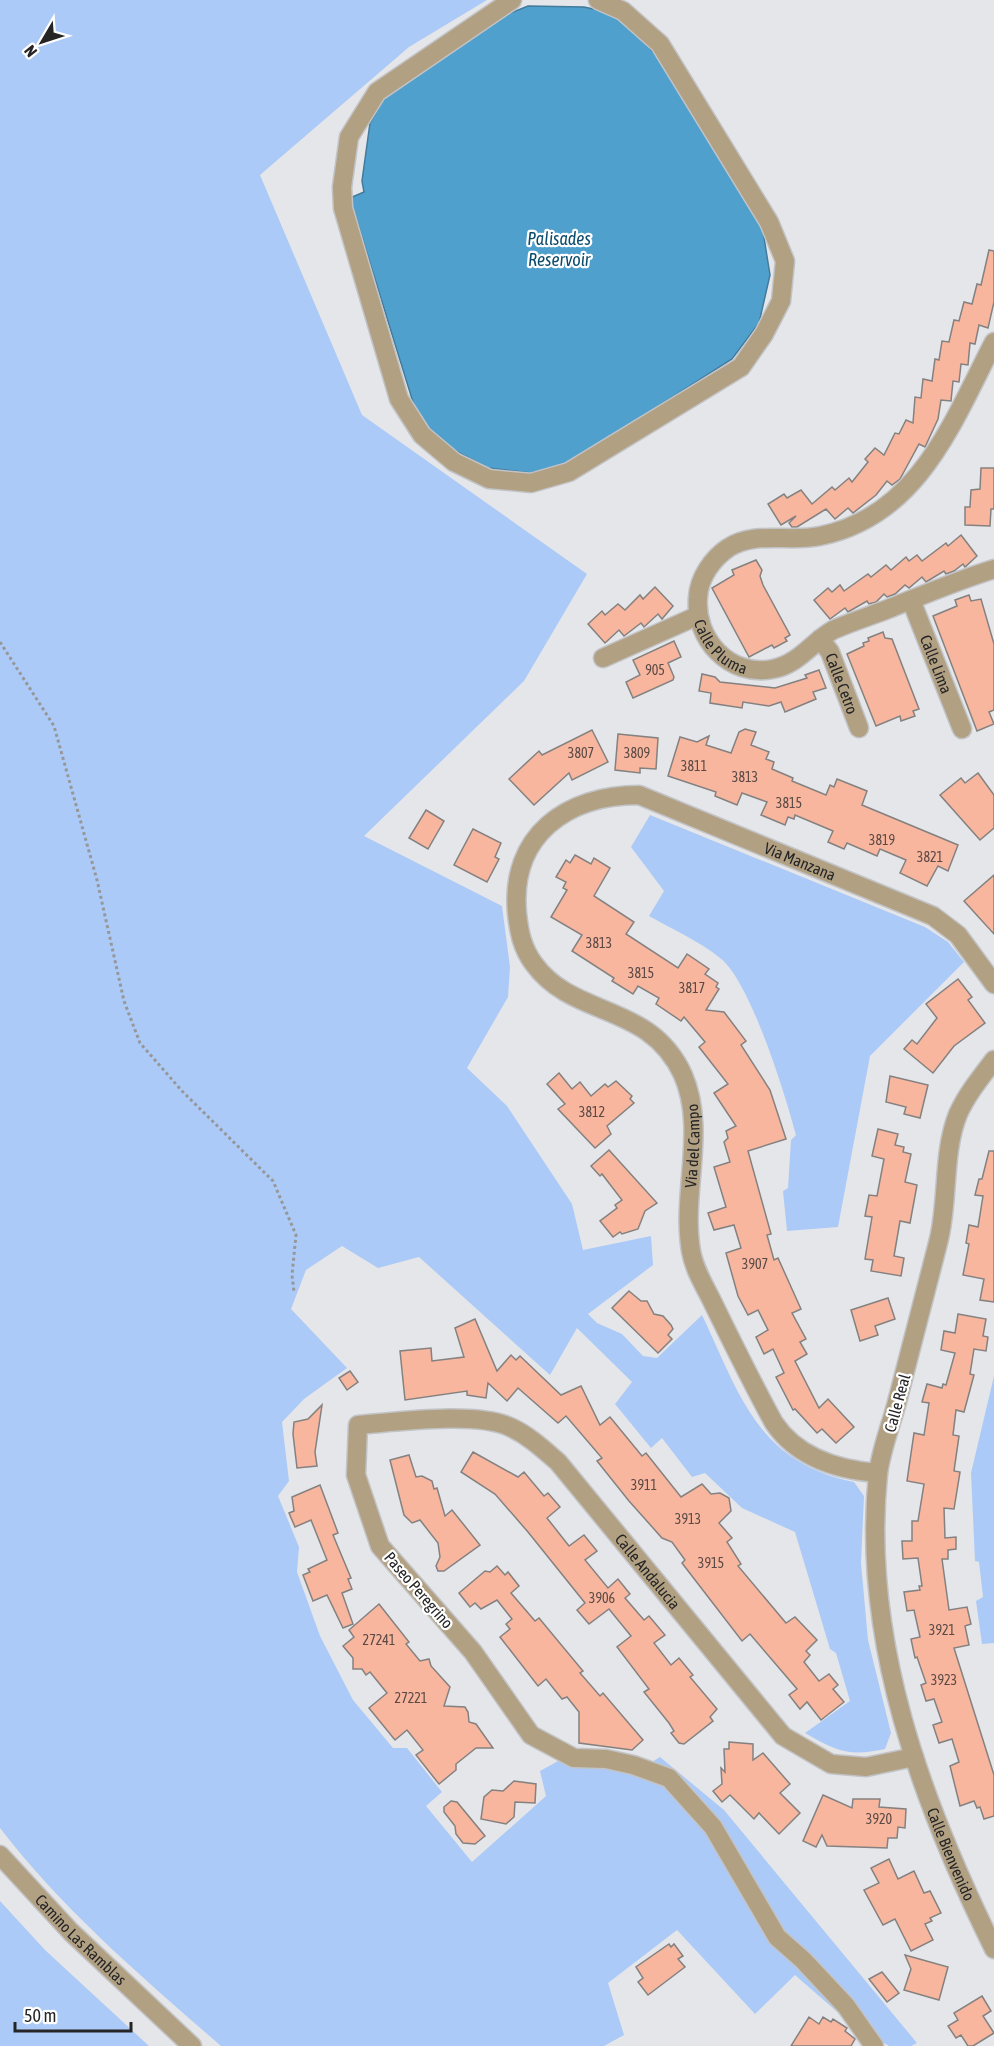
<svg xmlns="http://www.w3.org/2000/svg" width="994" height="2046" font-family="'Asap Condensed',sans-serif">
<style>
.green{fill:#accaf7}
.water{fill:#50a0ce;stroke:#437b9c;stroke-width:1.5}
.building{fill:#f8b69e;stroke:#848180;stroke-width:1.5}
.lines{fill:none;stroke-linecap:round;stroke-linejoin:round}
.minor-casing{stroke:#c2c3c6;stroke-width:21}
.path{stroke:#969799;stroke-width:3;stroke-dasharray:3 3;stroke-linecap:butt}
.minor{stroke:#b2a082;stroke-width:18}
.labels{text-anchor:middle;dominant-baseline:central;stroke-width:4.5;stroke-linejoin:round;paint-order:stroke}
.number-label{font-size:14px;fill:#5a4944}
.street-label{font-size:16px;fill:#252526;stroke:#fff}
.water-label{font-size:18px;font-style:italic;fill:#0a4b6b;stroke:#fff}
</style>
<rect width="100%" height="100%" fill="#e5e6e9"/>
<g class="green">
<path d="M0,0H487L409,47L260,175L362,415L587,574L524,681L364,836L502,906L510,967L508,997L467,1068L507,1106L572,1204L583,1250L651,1236L653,1265L588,1314L597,1323L622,1334L643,1356L657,1358L702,1315C740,1395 757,1462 854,1482L864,1496L861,1563L868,1640L891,1733L885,1749C849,1757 836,1751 805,1733L850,1701L836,1653L830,1649L795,1532L742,1508L705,1473L692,1477L662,1438L651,1448L615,1404L632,1382L577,1328L550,1375L419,1257L378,1268L342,1246L306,1270L291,1309L347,1368L304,1399L282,1422L289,1481L278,1496L299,1547L297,1572L320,1636L353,1700L393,1748H407L442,1792L426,1806L472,1862L546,1796L540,1771L560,1760L636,1772L660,1757L724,1810L917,2043L911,2046H889L843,2017L795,1975L755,2014L677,1930L608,1983L624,2035L604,2046H221C143,1978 64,1911 0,1828Z"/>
<path d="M650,815L925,927L948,942L964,962L870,1056L838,1227L787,1231L783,1191L788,1188L791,1140L796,1135C786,1097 750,980 720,958C699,941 672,929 649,916L664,891L631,847Z"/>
<polygon points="994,1376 994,1643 982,1644 976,1601 983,1597 979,1562 975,1561 971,1473"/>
<polygon points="0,1901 45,1950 149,2046 0,2046"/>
</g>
<polygon class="water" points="528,6 584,7 617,14 664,63 762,225 770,275 759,323 732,359 568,464 531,473 488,468 442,444 416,412 350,198 364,192 362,181 370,123 390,88 493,20"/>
<g class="building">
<polygon points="989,250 994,251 994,302 988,328 979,325 975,344 970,343 968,365 961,364 959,382 953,381 951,401 941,400 938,419 925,447 919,444 900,479 892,485 887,481 876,495 853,513 848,508 835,519 826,509 797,527 792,527 789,523 796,516 781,525 768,504 784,494 787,498 801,490 812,504 832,487 835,490 849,478 852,482 868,462 865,459 875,448 884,455 895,433 899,434 906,420 913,423 915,397 921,398 923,379 932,381 935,359 939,360 942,341 949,342 954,320 959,321 964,302 972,304 977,284 981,285"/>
<polygon points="981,468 994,468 994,509 991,509 990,526 965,525 965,507 970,507 971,490 980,489"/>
<polygon points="961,535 977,556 965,567 963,564 954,571 946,574 944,571 926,582 922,577 909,588 905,585 895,594 887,597 884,594 876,602 869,604 867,601 848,612 845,608 830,619 814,600 828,588 832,592 840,585 844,591 868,574 871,577 886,565 891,570 906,557 909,561 917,555 922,561 946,543 948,546"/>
<polygon points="756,560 762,570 760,576 763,585 790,635 785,638 787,641 774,648 772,645 749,657 712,588 734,575 732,570"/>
<polygon points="655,587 673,606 662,619 658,614 644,627 641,623 624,636 619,630 605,643 588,624 602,611 605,615 618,604 625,610 640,595 643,599"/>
<polygon points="969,595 971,601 981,599 994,644 994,710 989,712 994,724 977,731 933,616 957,606 955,600"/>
<polygon points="883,632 885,638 892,639 919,709 913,711 915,716 901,721 900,716 876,726 847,654 864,646 863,643 869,641 868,638"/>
<polygon points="674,641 681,657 668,663 674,677 673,680 633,698 626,682 640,675 633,660"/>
<polygon points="819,670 826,688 813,692 816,699 785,712 781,702 769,706 743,702 742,708 710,703 711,693 699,691 702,674 715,677 720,682 775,688 807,678 805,675"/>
<polygon points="745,729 756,732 751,745 769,752 766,759 774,762 772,769 793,778 792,781 826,795 830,785 834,787 837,779 867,791 862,805 958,845 948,871 938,866 927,886 900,873 906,860 880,849 877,856 847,843 844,849 828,842 833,831 795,815 794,819 788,817 785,825 761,815 767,802 742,793 737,805 715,796 716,792 668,776 680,737 697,742 709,736 706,745 731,753 739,732"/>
<polygon points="592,730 608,762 572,780 569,773 534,805 509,779 539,751 542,755"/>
<polygon points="618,734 658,738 656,769 640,768 640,773 615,770"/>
<polygon points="978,773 994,795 994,828 980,840 940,795 961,778 965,783"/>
<polygon points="426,810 444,821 428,849 409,838"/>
<polygon points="473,829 501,843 495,857 499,859 487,882 454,865"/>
<polygon points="575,855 591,864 594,858 610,868 594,896 634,922 626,934 678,968 687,954 709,969 705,974 718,983 716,987 719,989 706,1010 724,1012 746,1041 741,1045 770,1090 786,1139 748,1151 771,1234 767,1235 774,1260 778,1258 801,1309 792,1313 806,1339 800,1342 807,1354 795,1361 819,1408 828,1399 854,1427 836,1443 822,1429 817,1433 795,1409 793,1410 776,1377 784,1373 773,1349 764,1354 756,1337 768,1330 758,1310 748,1315 738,1296 726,1253 741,1248 734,1225 714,1230 708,1213 726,1207 714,1167 730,1162 724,1142 728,1138 726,1131 736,1126 714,1093 728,1084 699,1047 705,1042 684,1017 681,1021 656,1004 659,998 638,986 633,994 612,981 614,978 572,951 582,935 551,917 567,890 563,888 566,882 556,877 566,860 570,863"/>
<polygon points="994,875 994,934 964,901"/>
<polygon points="958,979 972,997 968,1000 985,1023 954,1046 933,1073 904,1049 912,1040 917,1044 937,1018 926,1004"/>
<polygon points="559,1073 572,1089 580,1082 591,1096 605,1084 608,1087 616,1081 632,1096 630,1099 634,1103 607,1126 611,1134 595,1148 558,1109 565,1104 547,1084"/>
<polygon points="890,1076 928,1085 920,1118 904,1114 906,1107 886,1102"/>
<polygon points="878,1129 898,1134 895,1145 904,1147 903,1152 911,1154 905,1182 917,1185 910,1223 900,1221 894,1256 904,1258 901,1276 871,1271 873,1260 865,1259 872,1217 865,1216 869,1195 877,1196 884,1159 872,1156"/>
<polygon points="609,1150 657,1203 645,1211 638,1229 622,1234 620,1232 613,1237 600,1221 617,1208 615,1205 622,1200 602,1174 600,1176 591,1166"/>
<polygon points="989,1151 994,1151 994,1302 980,1300 984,1279 963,1275 969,1244 966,1243 969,1225 978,1227 983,1196 975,1195 979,1179 982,1179"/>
<polygon points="629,1291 641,1301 647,1301 654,1314 663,1316 671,1325 673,1329 668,1335 672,1339 658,1353 612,1308"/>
<polygon points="888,1298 895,1319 875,1326 878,1335 860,1341 851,1310"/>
<polygon points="958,1314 986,1319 983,1336 988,1337 986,1351 974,1349 970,1374 974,1375 964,1412 956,1410 953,1435 959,1436 954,1471 960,1472 954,1509 944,1508 945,1538 956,1537 956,1549 948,1550 948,1559 942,1559 949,1610 967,1607 971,1624 965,1626 969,1645 954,1648 994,1775 994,1816 984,1819 980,1807 977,1808 974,1801 960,1806 950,1766 959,1762 952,1739 939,1743 933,1725 942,1722 934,1699 926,1701 921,1685 926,1683 917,1657 915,1658 911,1639 920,1637 914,1610 907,1611 904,1592 920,1590 919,1586 922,1586 918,1558 903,1559 902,1541 912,1541 912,1521 918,1521 924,1484 907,1481 914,1433 924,1435 929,1403 922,1402 927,1384 942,1388 943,1384 946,1385 955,1353 941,1350 944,1331 955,1333"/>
<polygon points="475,1319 497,1371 511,1355 516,1360 520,1356 561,1395 581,1386 600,1425 610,1417 642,1456 646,1453 681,1497 702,1484 711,1494 720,1493 729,1498 731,1511 719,1523 732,1538 727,1542 741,1564 738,1566 786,1623 795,1617 817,1640 806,1651 810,1655 804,1662 819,1681 829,1674 838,1685 833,1689 844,1702 821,1720 807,1702 800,1709 789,1695 797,1689 750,1634 742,1641 682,1563 685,1560 672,1542 662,1538 629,1501 597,1461 602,1458 566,1416 558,1423 518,1388 507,1401 488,1383 486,1398 467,1395 467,1391 405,1400 400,1351 431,1348 432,1361 464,1357 455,1328"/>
<polygon points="350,1371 358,1382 347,1390 339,1378"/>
<polygon points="322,1405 315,1452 317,1466 297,1468 293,1434 294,1422 308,1419"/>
<polygon points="473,1452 518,1477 524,1472 544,1496 548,1493 560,1507 547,1518 569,1546 584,1535 597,1551 585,1560 608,1588 618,1579 630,1594 625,1598 644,1620 649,1616 665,1635 654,1643 671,1665 679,1658 693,1675 690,1677 717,1709 710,1717 713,1721 684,1744 679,1743 671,1733 674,1731 669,1723 644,1692 649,1689 617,1647 631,1636 609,1609 589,1624 577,1610 585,1603 528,1532 495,1494 461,1472"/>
<polygon points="409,1455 416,1477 422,1476 432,1481 434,1489 437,1488 445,1516 452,1510 480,1545 444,1571 438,1571 436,1566 440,1557 438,1543 420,1520 412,1523 404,1515 390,1460"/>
<polygon points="320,1485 338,1533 333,1535 351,1578 348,1579 352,1589 342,1593 353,1624 343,1628 327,1595 313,1601 303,1575 310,1572 308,1569 327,1560 311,1520 295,1527 289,1513 294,1511 292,1497"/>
<polygon points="497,1566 505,1575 508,1572 519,1586 511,1593 535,1621 539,1618 583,1671 580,1673 600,1696 603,1693 643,1740 632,1750 579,1743 579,1712 567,1697 562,1699 546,1679 538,1686 500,1637 510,1629 506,1624 512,1619 497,1600 481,1609 475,1603 470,1607 459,1593 485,1571 490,1572"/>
<polygon points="379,1604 409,1642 406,1644 420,1661 429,1659 431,1666 450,1687 444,1706 465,1707 468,1712 469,1722 476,1724 493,1748 476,1748 456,1764 456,1770 439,1784 416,1755 423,1750 407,1730 395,1740 369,1708 387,1693 370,1672 366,1675 362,1669 353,1669 353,1658 343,1646 354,1637 349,1630"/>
<polygon points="729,1742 753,1744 753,1760 763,1753 790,1784 780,1793 800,1813 779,1834 759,1813 754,1819 730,1795 722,1802 713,1791 722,1784 721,1768 725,1772 724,1749 729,1749"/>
<polygon points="514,1781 536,1784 535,1803 515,1802 514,1817 506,1824 481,1819 484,1797 492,1790 503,1791"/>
<polygon points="823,1795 852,1808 853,1799 880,1799 879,1807 906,1809 905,1828 898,1827 897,1838 888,1838 887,1848 827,1846 822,1835 816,1847 803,1841"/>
<polygon points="451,1801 457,1802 485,1836 475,1844 463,1843 456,1834 455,1826 444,1812 444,1807"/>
<polygon points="889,1859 898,1879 914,1871 924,1893 930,1891 941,1913 930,1918 932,1921 925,1924 933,1940 911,1951 895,1919 883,1925 864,1890 879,1883 871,1868"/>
<polygon points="669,1944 671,1947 674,1944 683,1956 678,1959 685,1967 648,1995 638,1982 643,1978 636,1967"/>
<polygon points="905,1955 948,1967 939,2000 904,1990 911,1969"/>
<polygon points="882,1972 899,1993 887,2002 869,1979"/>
<polygon points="982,1996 991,2011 983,2016 994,2033 973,2046 968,2046 961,2035 956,2038 948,2026 958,2020 954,2013"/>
<polygon points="809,2017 819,2024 823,2017 831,2022 833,2019 847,2028 845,2031 855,2039 851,2046 791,2046"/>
</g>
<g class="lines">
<defs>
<g id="minor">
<polyline points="512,0 377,92 349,137 342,187 343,208 399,399 422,435 454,462 489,479 531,483 569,472 741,367 764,334 781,301 785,261 769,222 660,44 623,11 598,0"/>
<path id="s1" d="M994,342C953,421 919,516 820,536C789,543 756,530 728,548C712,559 699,578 698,597C694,638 729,678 773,669C799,664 812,642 833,630C851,622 870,616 888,609C923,595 958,580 994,569"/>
<path id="s2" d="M911,600L962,729"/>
<path id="s3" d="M820,639L830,652L859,728"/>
<polyline points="603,658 697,616"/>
<path id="s4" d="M994,1060C981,1077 967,1094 958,1114C942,1154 949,1202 938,1243C924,1296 911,1349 897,1402C891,1425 881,1450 878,1474C861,1640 922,1803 994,1949"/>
<path id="s5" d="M878,1473C838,1470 797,1457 774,1423C752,1383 732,1342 712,1301C704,1285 694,1269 691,1251C681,1193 707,1130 683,1075C650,1002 574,1019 534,964C522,948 519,932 517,913C510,835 567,795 639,795L933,916L958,935L994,984"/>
<path id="s6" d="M0,1855L71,1932L192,2046"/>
<path id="s7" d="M874,2046L846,2006L803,1960L777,1937L713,1827L669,1778L633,1765L606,1759L574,1758L531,1735L473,1652L380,1546L356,1475L358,1425C396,1422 476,1411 510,1427C528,1435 543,1449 558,1462L783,1736L831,1764L866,1767L914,1757"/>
</g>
</defs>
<use href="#minor" class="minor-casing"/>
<polyline class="path" points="0,642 54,726 97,880 124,1001 140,1043 182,1091 273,1181 296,1235 292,1275 294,1292"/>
<use href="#minor" class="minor"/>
</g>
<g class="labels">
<g class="number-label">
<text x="655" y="670">905</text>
<text x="581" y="753">3807</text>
<text x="637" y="753">3809</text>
<text x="694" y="766">3811</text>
<text x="745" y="777">3813</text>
<text x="789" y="803">3815</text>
<text x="882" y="840">3819</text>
<text x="930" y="857">3821</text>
<text x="599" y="943">3813</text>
<text x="641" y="973">3815</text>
<text x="692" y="988">3817</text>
<text x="592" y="1112">3812</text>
<text x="755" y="1264">3907</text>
<text x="644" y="1485">3911</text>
<text x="688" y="1519">3913</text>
<text x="711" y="1563">3915</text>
<text x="602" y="1598">3906</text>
<text x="942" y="1630">3921</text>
<text x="379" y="1640">27241</text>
<text x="944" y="1680">3923</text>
<text x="411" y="1698">27221</text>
<text x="879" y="1819">3920</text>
</g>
<g class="street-label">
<text stroke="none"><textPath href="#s1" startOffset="483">Calle Pluma</textPath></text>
<text stroke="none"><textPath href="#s2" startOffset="69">Calle Lima</textPath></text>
<text stroke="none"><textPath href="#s3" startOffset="50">Calle Cetro</textPath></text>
<text stroke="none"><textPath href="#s5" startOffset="1102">Via Manzana</textPath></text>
<text stroke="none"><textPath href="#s5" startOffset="416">Via del Campo</textPath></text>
<text transform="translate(897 1403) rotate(-75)">Calle Real</text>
<text stroke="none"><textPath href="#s7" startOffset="1208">Calle Andalucia</textPath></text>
<text transform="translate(419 1590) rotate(49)">Paseo Peregrino</text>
<text stroke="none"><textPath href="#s4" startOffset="826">Calle Bienvenido</textPath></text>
<text stroke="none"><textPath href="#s6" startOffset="117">Camino Las Ramblas</textPath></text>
</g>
<g class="water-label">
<text x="559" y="238">Palisades<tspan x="559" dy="21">Reservoir</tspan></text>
</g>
</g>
<g transform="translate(42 42) rotate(231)" stroke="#ffffff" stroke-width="4.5" paint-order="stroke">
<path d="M0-4.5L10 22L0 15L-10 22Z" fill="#252526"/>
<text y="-9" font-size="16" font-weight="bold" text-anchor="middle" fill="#252526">N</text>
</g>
<path d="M15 2022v9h116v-9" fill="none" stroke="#252526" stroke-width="3"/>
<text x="24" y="2022" font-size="18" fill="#252526" stroke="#ffffff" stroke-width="4.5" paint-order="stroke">50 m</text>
</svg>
